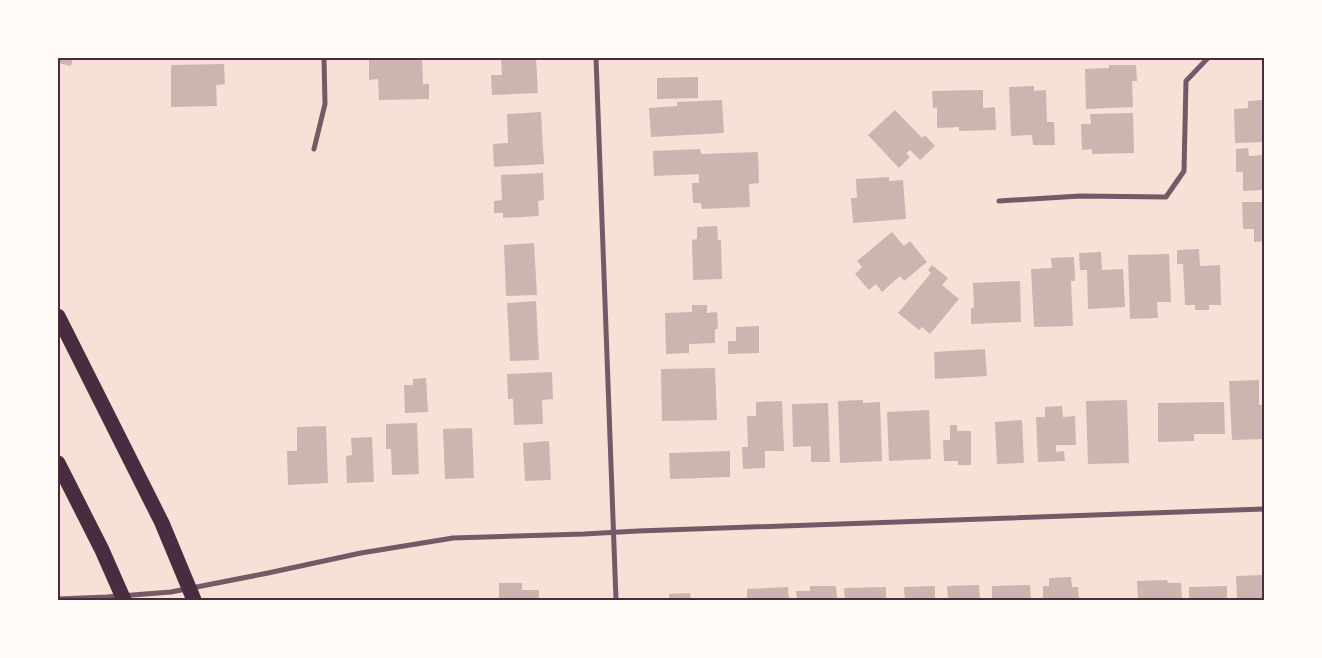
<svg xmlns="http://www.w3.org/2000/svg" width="1322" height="658" font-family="'Work Sans',sans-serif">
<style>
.building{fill:#ccb4b1}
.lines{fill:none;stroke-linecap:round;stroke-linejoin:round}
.minor{stroke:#755966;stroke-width:5}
.motorway{stroke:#4a2c40;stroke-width:15}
.neatline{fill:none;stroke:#4a2c40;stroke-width:2}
</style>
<rect width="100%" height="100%" fill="#f7e1d7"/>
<g class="building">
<polygon points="58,58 73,58 71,66 58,63"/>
<polygon points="369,58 422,58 423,84 429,84 429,99 379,100 378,79 369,80"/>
<polygon points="501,58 536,58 538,93 492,95 491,75 502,75"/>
<polygon points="224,64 225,84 216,85 217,106 171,107 171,65"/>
<polygon points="1109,65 1136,65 1137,81 1132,81 1133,107 1086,109 1085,69 1109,68"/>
<polygon points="698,77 698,98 657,99 657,78"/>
<polygon points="1034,86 1034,91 1046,90 1047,122 1054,122 1055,145 1033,145 1032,135 1011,136 1009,87"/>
<polygon points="983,90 983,108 995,107 996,130 959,131 959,127 937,128 937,108 933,108 932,91"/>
<polygon points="722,100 724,133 651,137 649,108 677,106 677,102"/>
<polygon points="1264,100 1264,142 1235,143 1234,109 1248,108 1248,101"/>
<polygon points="895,110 922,138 925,135 935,146 920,160 910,150 906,153 910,157 899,168 868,135"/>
<polygon points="541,112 544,164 494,167 493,144 508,143 507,114"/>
<polygon points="1133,113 1134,153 1092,154 1092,149 1082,150 1081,124 1091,124 1090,114"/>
<polygon points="1248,148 1249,156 1264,155 1264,190 1243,191 1243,172 1236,172 1236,149"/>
<polygon points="700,149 701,154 758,152 759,183 749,184 750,207 702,209 701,203 693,203 692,183 699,183 699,174 654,176 653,151"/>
<polygon points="543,173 544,200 538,201 539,216 503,218 503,213 494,213 494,201 502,200 501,175"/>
<polygon points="889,177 889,181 903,180 906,219 853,223 851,198 857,198 856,179"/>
<polygon points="1242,202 1264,202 1264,241 1254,242 1254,229 1243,229"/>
<polygon points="717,226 718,240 721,240 722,279 693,280 692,240 697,239 697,227"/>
<polygon points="892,232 904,246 910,241 927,262 904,281 900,276 882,292 876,284 869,290 855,274 862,267 857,261"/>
<polygon points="534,243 537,295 506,296 504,245"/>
<polygon points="1199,249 1200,266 1220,265 1221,305 1209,305 1209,310 1195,310 1195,305 1185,305 1183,264 1177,264 1177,250"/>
<polygon points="1101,252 1102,270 1123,269 1125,307 1088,309 1087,270 1080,270 1079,253"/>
<polygon points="1169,254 1171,302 1157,302 1158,318 1130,319 1128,255"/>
<polygon points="1074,257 1075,281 1071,281 1073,326 1034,327 1031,269 1052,268 1051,258"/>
<polygon points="932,265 948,278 942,285 959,299 930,334 922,327 919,330 898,313 931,273 928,270"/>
<polygon points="1020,281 1021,322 971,324 971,308 974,308 973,283"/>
<polygon points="536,301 539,360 510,361 507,303"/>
<polygon points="692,305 707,305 707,313 717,312 718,329 715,329 715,343 689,344 689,353 666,354 665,313 692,312"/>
<polygon points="759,326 759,353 728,354 728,341 736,341 736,327"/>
<polygon points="985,349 987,376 935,379 934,352"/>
<polygon points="715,368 717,420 662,421 661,369"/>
<polygon points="552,372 553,399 542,400 543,424 514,425 513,399 508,399 507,374"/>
<polygon points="426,378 428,412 405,413 404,385 413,385 413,379"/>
<polygon points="1259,380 1259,405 1264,405 1264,439 1232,440 1229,381"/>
<polygon points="863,400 863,403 880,402 882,461 840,463 838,401"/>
<polygon points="1127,400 1129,463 1088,464 1086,401"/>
<polygon points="782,401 784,451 765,451 765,468 743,469 742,447 748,447 747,416 756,416 756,402"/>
<polygon points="1224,402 1225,434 1194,434 1194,441 1158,442 1158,403"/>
<polygon points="828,403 830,462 811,462 811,446 793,447 792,404"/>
<polygon points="1062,406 1063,417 1075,416 1076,445 1056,445 1056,452 1064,451 1065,461 1038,462 1036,417 1045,417 1045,407"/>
<polygon points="929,410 931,459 889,461 887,412"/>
<polygon points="1022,420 1024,463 997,464 995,422"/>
<polygon points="417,423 419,474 392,475 391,449 386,449 386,424"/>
<polygon points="950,425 957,425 957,431 971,431 971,465 958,465 958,461 944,461 943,440 950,440"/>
<polygon points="326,426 328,483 288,485 287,451 297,451 297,427"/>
<polygon points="472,428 474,478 445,479 443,429"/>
<polygon points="372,437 374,482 347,483 346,456 352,455 351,438"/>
<polygon points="549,441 551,480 525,481 523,443"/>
<polygon points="730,451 730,477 670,479 669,453"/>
<polygon points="1264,575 1264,600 1237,600 1236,576"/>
<polygon points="1071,577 1072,587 1078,587 1079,600 1043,600 1043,586 1049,586 1049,578"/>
<polygon points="1167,580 1168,583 1181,583 1182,600 1138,600 1137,581"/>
<polygon points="499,583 522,583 522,590 539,590 539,600 499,600"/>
<polygon points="979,585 980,600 948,600 947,586"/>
<polygon points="1030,585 1031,600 992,600 992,586"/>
<polygon points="810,586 836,586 837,600 797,600 796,591 810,591"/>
<polygon points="935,586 935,600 905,600 904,587"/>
<polygon points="1227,586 1227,600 1189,600 1189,587"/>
<polygon points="788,587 789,600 747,600 747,589"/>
<polygon points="886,587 886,600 845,600 844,588"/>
<polygon points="690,593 691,600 669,600 669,594"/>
<polygon points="740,598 740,600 699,600 699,599"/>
</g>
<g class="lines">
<g class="minor">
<polyline points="596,58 616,600"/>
<polyline points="314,149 325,104 324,58"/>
<polyline points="999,201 1080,196 1166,197 1184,171 1186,81 1208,58"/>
<polyline points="58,599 107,597 171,592 268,573 361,553 453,538 584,534 638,531 1264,509"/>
</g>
<g class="motorway">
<polyline points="58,316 162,523 194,600"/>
<polyline points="58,463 102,550 124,600"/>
</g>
</g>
<rect width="1322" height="658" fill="none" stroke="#fffaf5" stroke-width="118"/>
<rect x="59" y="59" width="1204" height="540" class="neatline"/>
</svg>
